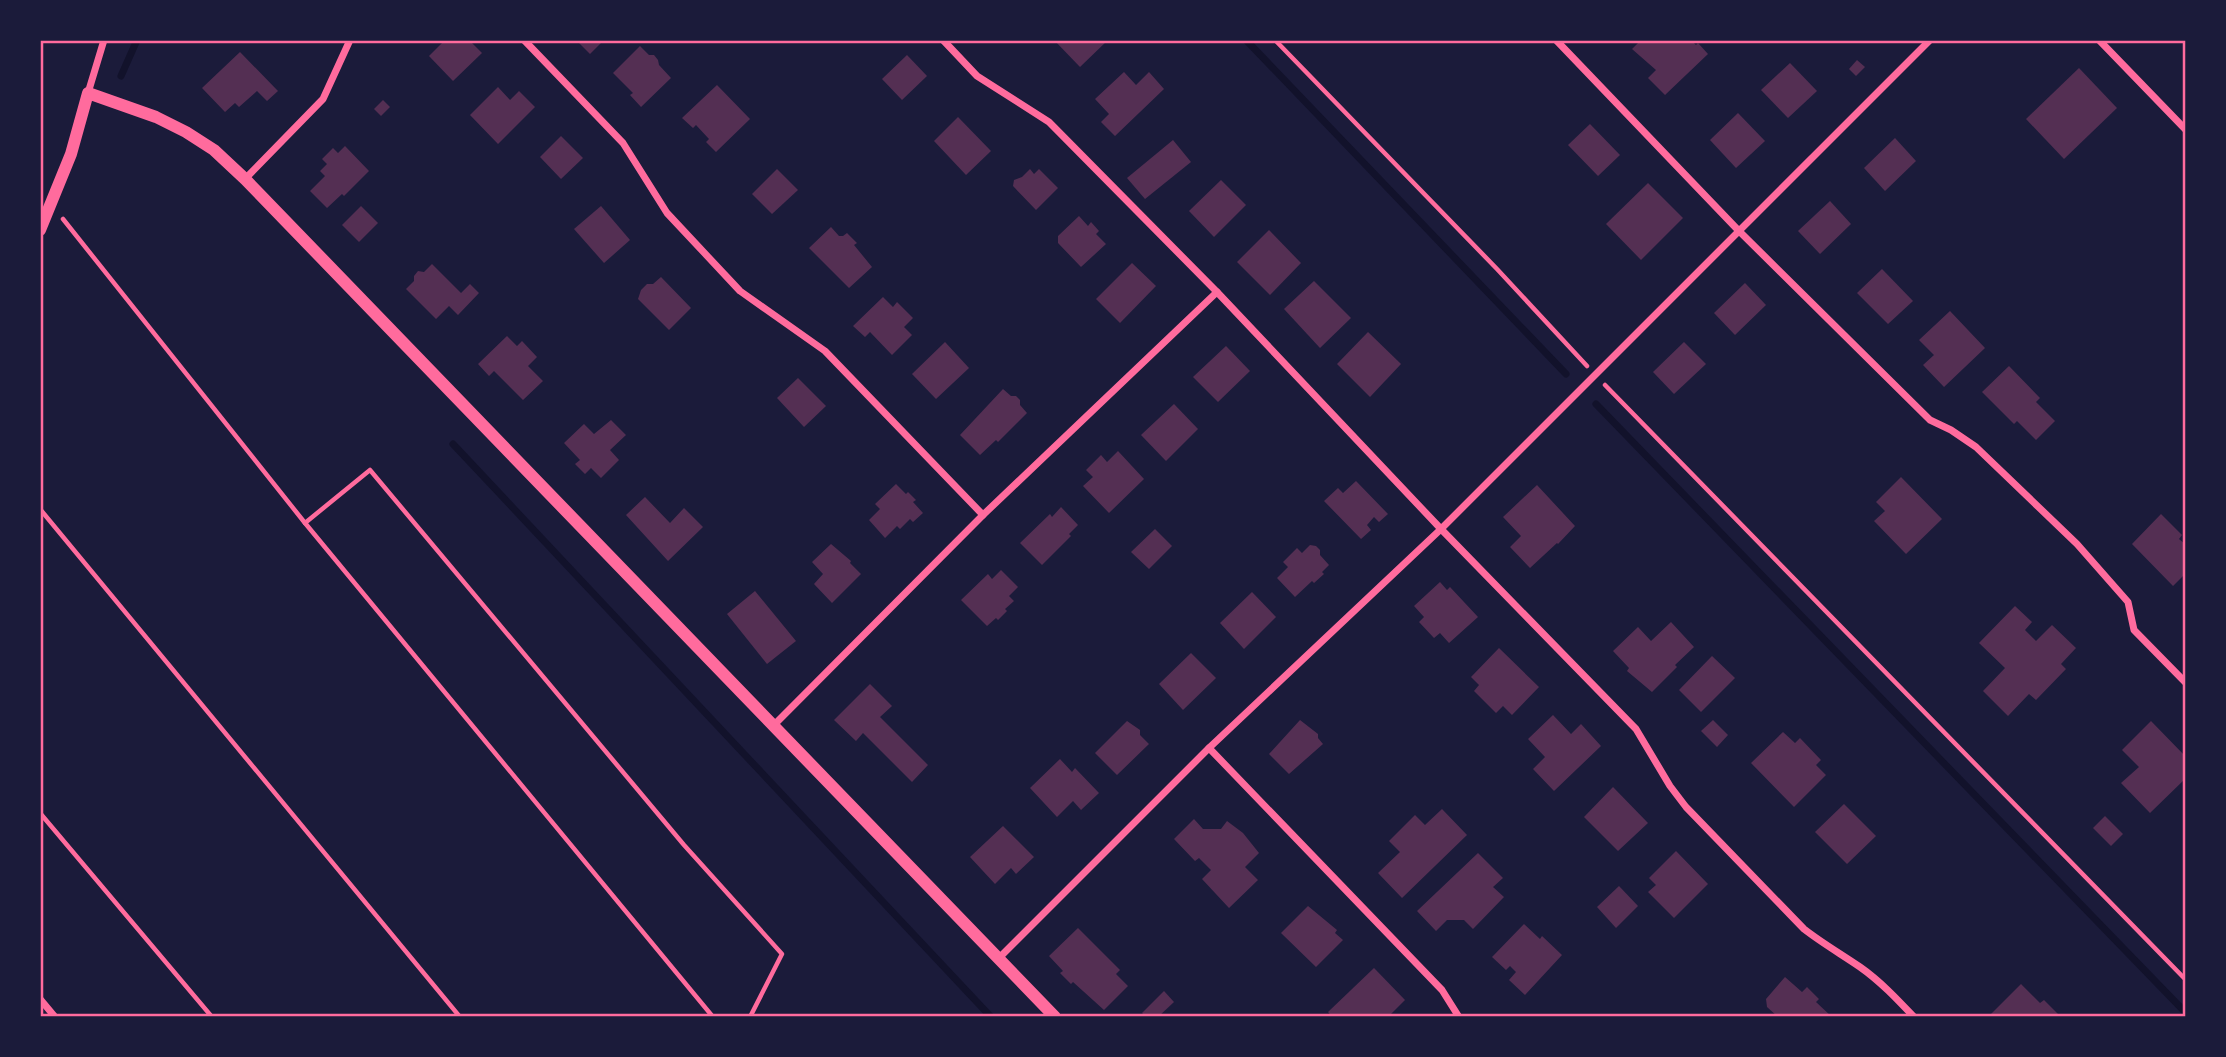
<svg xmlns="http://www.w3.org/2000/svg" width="2226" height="1057" font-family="Overpass,sans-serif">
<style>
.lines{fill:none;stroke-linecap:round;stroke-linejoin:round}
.stream{stroke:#12122b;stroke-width:7}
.building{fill:#542f53}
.path{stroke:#ff6b9d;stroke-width:4.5}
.minor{stroke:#ff6b9d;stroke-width:7}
.tertiary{stroke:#ff6b9d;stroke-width:12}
.neatline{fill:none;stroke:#ff6b9d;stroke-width:2.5}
</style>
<rect width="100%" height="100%" fill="#1b1b3a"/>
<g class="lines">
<g class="stream">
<polyline points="1246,40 1566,374"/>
<polyline points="121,76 137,40"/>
<polyline points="1596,404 2186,1013"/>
<polyline points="453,444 991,1017"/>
</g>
</g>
<g class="building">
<polygon points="445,40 469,40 482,53 453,81 429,56"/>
<polygon points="581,40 604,40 590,54 579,43"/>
<polygon points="1054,40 1108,40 1080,67"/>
<polygon points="1641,40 1691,40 1696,45 1698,43 1708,54 1665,95 1648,78 1656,70 1632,49"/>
<polygon points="640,46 649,55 654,55 658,60 659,65 671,78 641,107 630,95 633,93 613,73"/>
<polygon points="240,52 278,91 267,101 257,91 239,107 235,103 225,112 202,88"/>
<polygon points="907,55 927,76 902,100 882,79"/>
<polygon points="1857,60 1865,67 1856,76 1849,69"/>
<polygon points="1790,63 1817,91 1788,118 1761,90"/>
<polygon points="2079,68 2117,108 2064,159 2026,119"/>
<polygon points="1124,72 1136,85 1149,72 1164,89 1115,136 1101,122 1109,114 1095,99"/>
<polygon points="717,85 750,119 716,152 706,142 709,139 696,125 693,128 682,118"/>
<polygon points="498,87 510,100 519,91 535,107 498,144 470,115"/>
<polygon points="383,100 390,107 381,116 374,109"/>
<polygon points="1738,113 1765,141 1736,168 1710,140"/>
<polygon points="958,117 991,151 966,175 934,141"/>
<polygon points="1590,124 1620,155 1598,176 1568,145"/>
<polygon points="561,136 583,158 561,179 540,157"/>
<polygon points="1895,138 1916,161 1885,191 1864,168"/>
<polygon points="1173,140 1191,162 1145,199 1127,178"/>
<polygon points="345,146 369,171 344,196 342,194 327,208 310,191 325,176 320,171 327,164 322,159 333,148 338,153"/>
<polygon points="777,169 798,190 772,214 752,194"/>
<polygon points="1030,169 1034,174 1039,169 1058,188 1036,210 1013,186 1014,180 1022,177"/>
<polygon points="1221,180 1246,205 1214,237 1189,211"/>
<polygon points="1648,183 1683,218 1641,260 1606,224"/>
<polygon points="1830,201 1851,224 1820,254 1798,231"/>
<polygon points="361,206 378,223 359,242 342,225"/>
<polygon points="601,206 630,240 604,263 574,229"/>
<polygon points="1079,216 1088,226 1091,222 1099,231 1096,234 1106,244 1081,267 1058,243 1058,236"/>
<polygon points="831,227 839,236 843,236 847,233 857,243 854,245 872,267 849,288 809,248"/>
<polygon points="1269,230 1301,263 1270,295 1237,262"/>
<polygon points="1132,263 1156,286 1120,323 1096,299"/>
<polygon points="432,264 461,293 470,284 479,293 458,315 449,306 436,319 406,289 414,281 414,276 418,271 424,272"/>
<polygon points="1882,269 1913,301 1888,324 1857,293"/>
<polygon points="661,277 691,308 669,330 638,299 641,290 647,284 653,284"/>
<polygon points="1314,281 1351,318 1320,348 1284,309"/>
<polygon points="1745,283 1766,305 1735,335 1714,313"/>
<polygon points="883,297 893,307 897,302 913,318 904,327 912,335 892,355 870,332 865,337 853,326"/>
<polygon points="1950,311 1985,348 1944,387 1923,365 1934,355 1919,340"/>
<polygon points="1368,332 1401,364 1370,397 1337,364"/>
<polygon points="507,336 517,346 522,341 537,357 528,366 543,381 523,400 494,371 489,376 478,364"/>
<polygon points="945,342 969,368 936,399 912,374"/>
<polygon points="1684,342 1706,364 1674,394 1653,372"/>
<polygon points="1226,346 1250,371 1218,402 1193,377"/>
<polygon points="2009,366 2040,398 2036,402 2055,421 2036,440 2017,421 2014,424 1982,392"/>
<polygon points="798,378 826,406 804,427 777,398"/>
<polygon points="1003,389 1011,396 1016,396 1020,400 1020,405 1027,413 998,442 996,440 980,455 960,435"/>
<polygon points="1174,404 1198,429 1166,461 1141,435"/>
<polygon points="611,420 626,435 610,450 619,460 601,478 591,468 585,474 575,464 580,460 564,443 584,424 594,434"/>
<polygon points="1118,451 1144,479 1109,513 1083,486 1093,477 1086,470 1101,455 1107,462"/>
<polygon points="1901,477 1942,519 1906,554 1874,521 1885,511 1876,502"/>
<polygon points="1356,481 1388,514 1379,522 1374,517 1367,525 1371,530 1361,539 1324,501 1338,488 1343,493"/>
<polygon points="896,484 906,494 908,492 916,500 913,502 923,513 913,522 910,519 900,529 897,526 885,538 869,520 880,509 875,504"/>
<polygon points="1537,485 1575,526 1558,544 1557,543 1530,568 1510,547 1521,536 1503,517"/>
<polygon points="645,497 670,523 684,508 703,527 668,561 626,515"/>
<polygon points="1061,507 1078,525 1069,534 1071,536 1042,565 1020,543 1050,514 1052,517"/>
<polygon points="2161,514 2182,535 2179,539 2186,545 2186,573 2173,586 2132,544"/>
<polygon points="1155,529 1172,546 1149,569 1131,552"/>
<polygon points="831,544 851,561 850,563 861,574 832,603 814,584 823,574 812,562"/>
<polygon points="1310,545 1316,546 1320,550 1320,555 1329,565 1322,572 1324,574 1314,583 1312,581 1295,597 1277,578 1288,567 1283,562 1297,548 1302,553"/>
<polygon points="1001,570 1018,587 1009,596 1014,601 1005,609 1007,611 998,620 996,618 987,626 961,600 988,574 992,579"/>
<polygon points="1440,582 1447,590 1450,587 1478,617 1449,643 1440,633 1434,638 1419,622 1424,617 1414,606"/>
<polygon points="755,591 796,641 767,664 727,614"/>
<polygon points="1252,592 1276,617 1244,649 1220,623"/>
<polygon points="2015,606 2032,622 2025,630 2036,641 2052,625 2076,648 2061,664 2066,669 2036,700 2029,694 2008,716 1983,691 2005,668 1979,643"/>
<polygon points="1671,622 1694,647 1675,665 1677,667 1652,692 1627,671 1629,668 1613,651 1638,627 1651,641"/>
<polygon points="1499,648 1539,687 1512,715 1503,706 1496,713 1474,691 1479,685 1471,677"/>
<polygon points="1191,653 1216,678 1183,710 1159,684"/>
<polygon points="1712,656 1735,678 1701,712 1679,690"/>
<polygon points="870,684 892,706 880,717 928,765 912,782 863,733 856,741 834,720"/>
<polygon points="1553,715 1571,734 1581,724 1601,746 1554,791 1533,769 1545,757 1528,739"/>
<polygon points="1300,720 1318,734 1318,738 1323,744 1289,774 1269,754"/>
<polygon points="1713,720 1728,735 1717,747 1701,731"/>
<polygon points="1127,721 1140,730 1140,735 1149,744 1117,775 1095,753"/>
<polygon points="2151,721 2186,757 2186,778 2150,813 2121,783 2139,767 2122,750"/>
<polygon points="1783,732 1795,743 1800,738 1821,760 1816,765 1826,775 1794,807 1751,763"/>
<polygon points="1060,759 1072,772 1075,768 1099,793 1081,810 1073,801 1057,817 1030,788"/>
<polygon points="1613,787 1648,823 1618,851 1584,817"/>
<polygon points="1844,804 1876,836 1847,864 1815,832"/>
<polygon points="1442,809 1467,835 1402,898 1378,873 1400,852 1389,841 1415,815 1425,825"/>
<polygon points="2105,816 2123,834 2111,846 2093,828"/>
<polygon points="1194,819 1203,829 1221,829 1227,821 1243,833 1259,853 1245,867 1258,880 1229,908 1202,879 1211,870 1199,858 1195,861 1174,839"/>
<polygon points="1003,826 1034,857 1016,874 1011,868 995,884 970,857"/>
<polygon points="1676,851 1708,884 1674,918 1648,892 1656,885 1649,878"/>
<polygon points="1478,853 1503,878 1493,887 1504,897 1473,929 1464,920 1447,920 1436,931 1417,911"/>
<polygon points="1619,886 1638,906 1616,928 1597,907"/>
<polygon points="1308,906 1337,930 1335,933 1343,940 1316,967 1281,933"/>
<polygon points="1524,924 1540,939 1542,936 1562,955 1525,995 1509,980 1516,972 1510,966 1506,970 1492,957"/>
<polygon points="1078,928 1120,970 1116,974 1128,986 1104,1010 1073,982 1071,984 1060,973 1063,971 1049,956"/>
<polygon points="1374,968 1405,1000 1388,1017 1332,1017 1328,1012"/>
<polygon points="1785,977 1802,992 1807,987 1819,999 1816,1002 1832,1017 1778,1017 1767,1007 1766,999"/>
<polygon points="2021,984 2040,1003 2044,1000 2061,1017 1988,1017"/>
<polygon points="1164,991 1174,1002 1158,1017 1146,1017 1142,1013"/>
</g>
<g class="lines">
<g class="path">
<polyline points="1275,40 1497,269 1587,366"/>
<polyline points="63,219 305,523 713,1017"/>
<polyline points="1605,385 2186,980"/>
<polyline points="40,509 460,1017"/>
<polyline points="305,523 370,470 684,845 782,954 750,1017"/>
<polyline points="40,813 212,1017"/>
</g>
<g class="minor">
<polyline points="524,40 623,143 667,213 740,291 825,351 983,515"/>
<path d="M943,40L977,76L1049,122L1217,292L1441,529L1636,729L1670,786L1686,807L1804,929C1822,943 1841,954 1860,967C1880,981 1897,999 1914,1017"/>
<polyline points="1556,40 1738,230 1930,420 1951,430 1976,447 2077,544 2128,602 2134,630 2186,683"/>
<polyline points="2099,40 2186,130"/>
<polyline points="88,93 104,40"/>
<polyline points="245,179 323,99 350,40"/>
<polyline points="774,725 983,515 1217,292"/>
<polyline points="1209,748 1442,990 1459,1017"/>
<polyline points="999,958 1209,748 1441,529 1930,40"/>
<polyline points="40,999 55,1017"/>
</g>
<polyline class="tertiary" points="40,230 71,154 88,93 156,117 186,132 214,150 245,179 1055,1017"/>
</g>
<rect width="2226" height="1057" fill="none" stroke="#1b1b3a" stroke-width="84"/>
<rect x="42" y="42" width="2142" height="973" class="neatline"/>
</svg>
